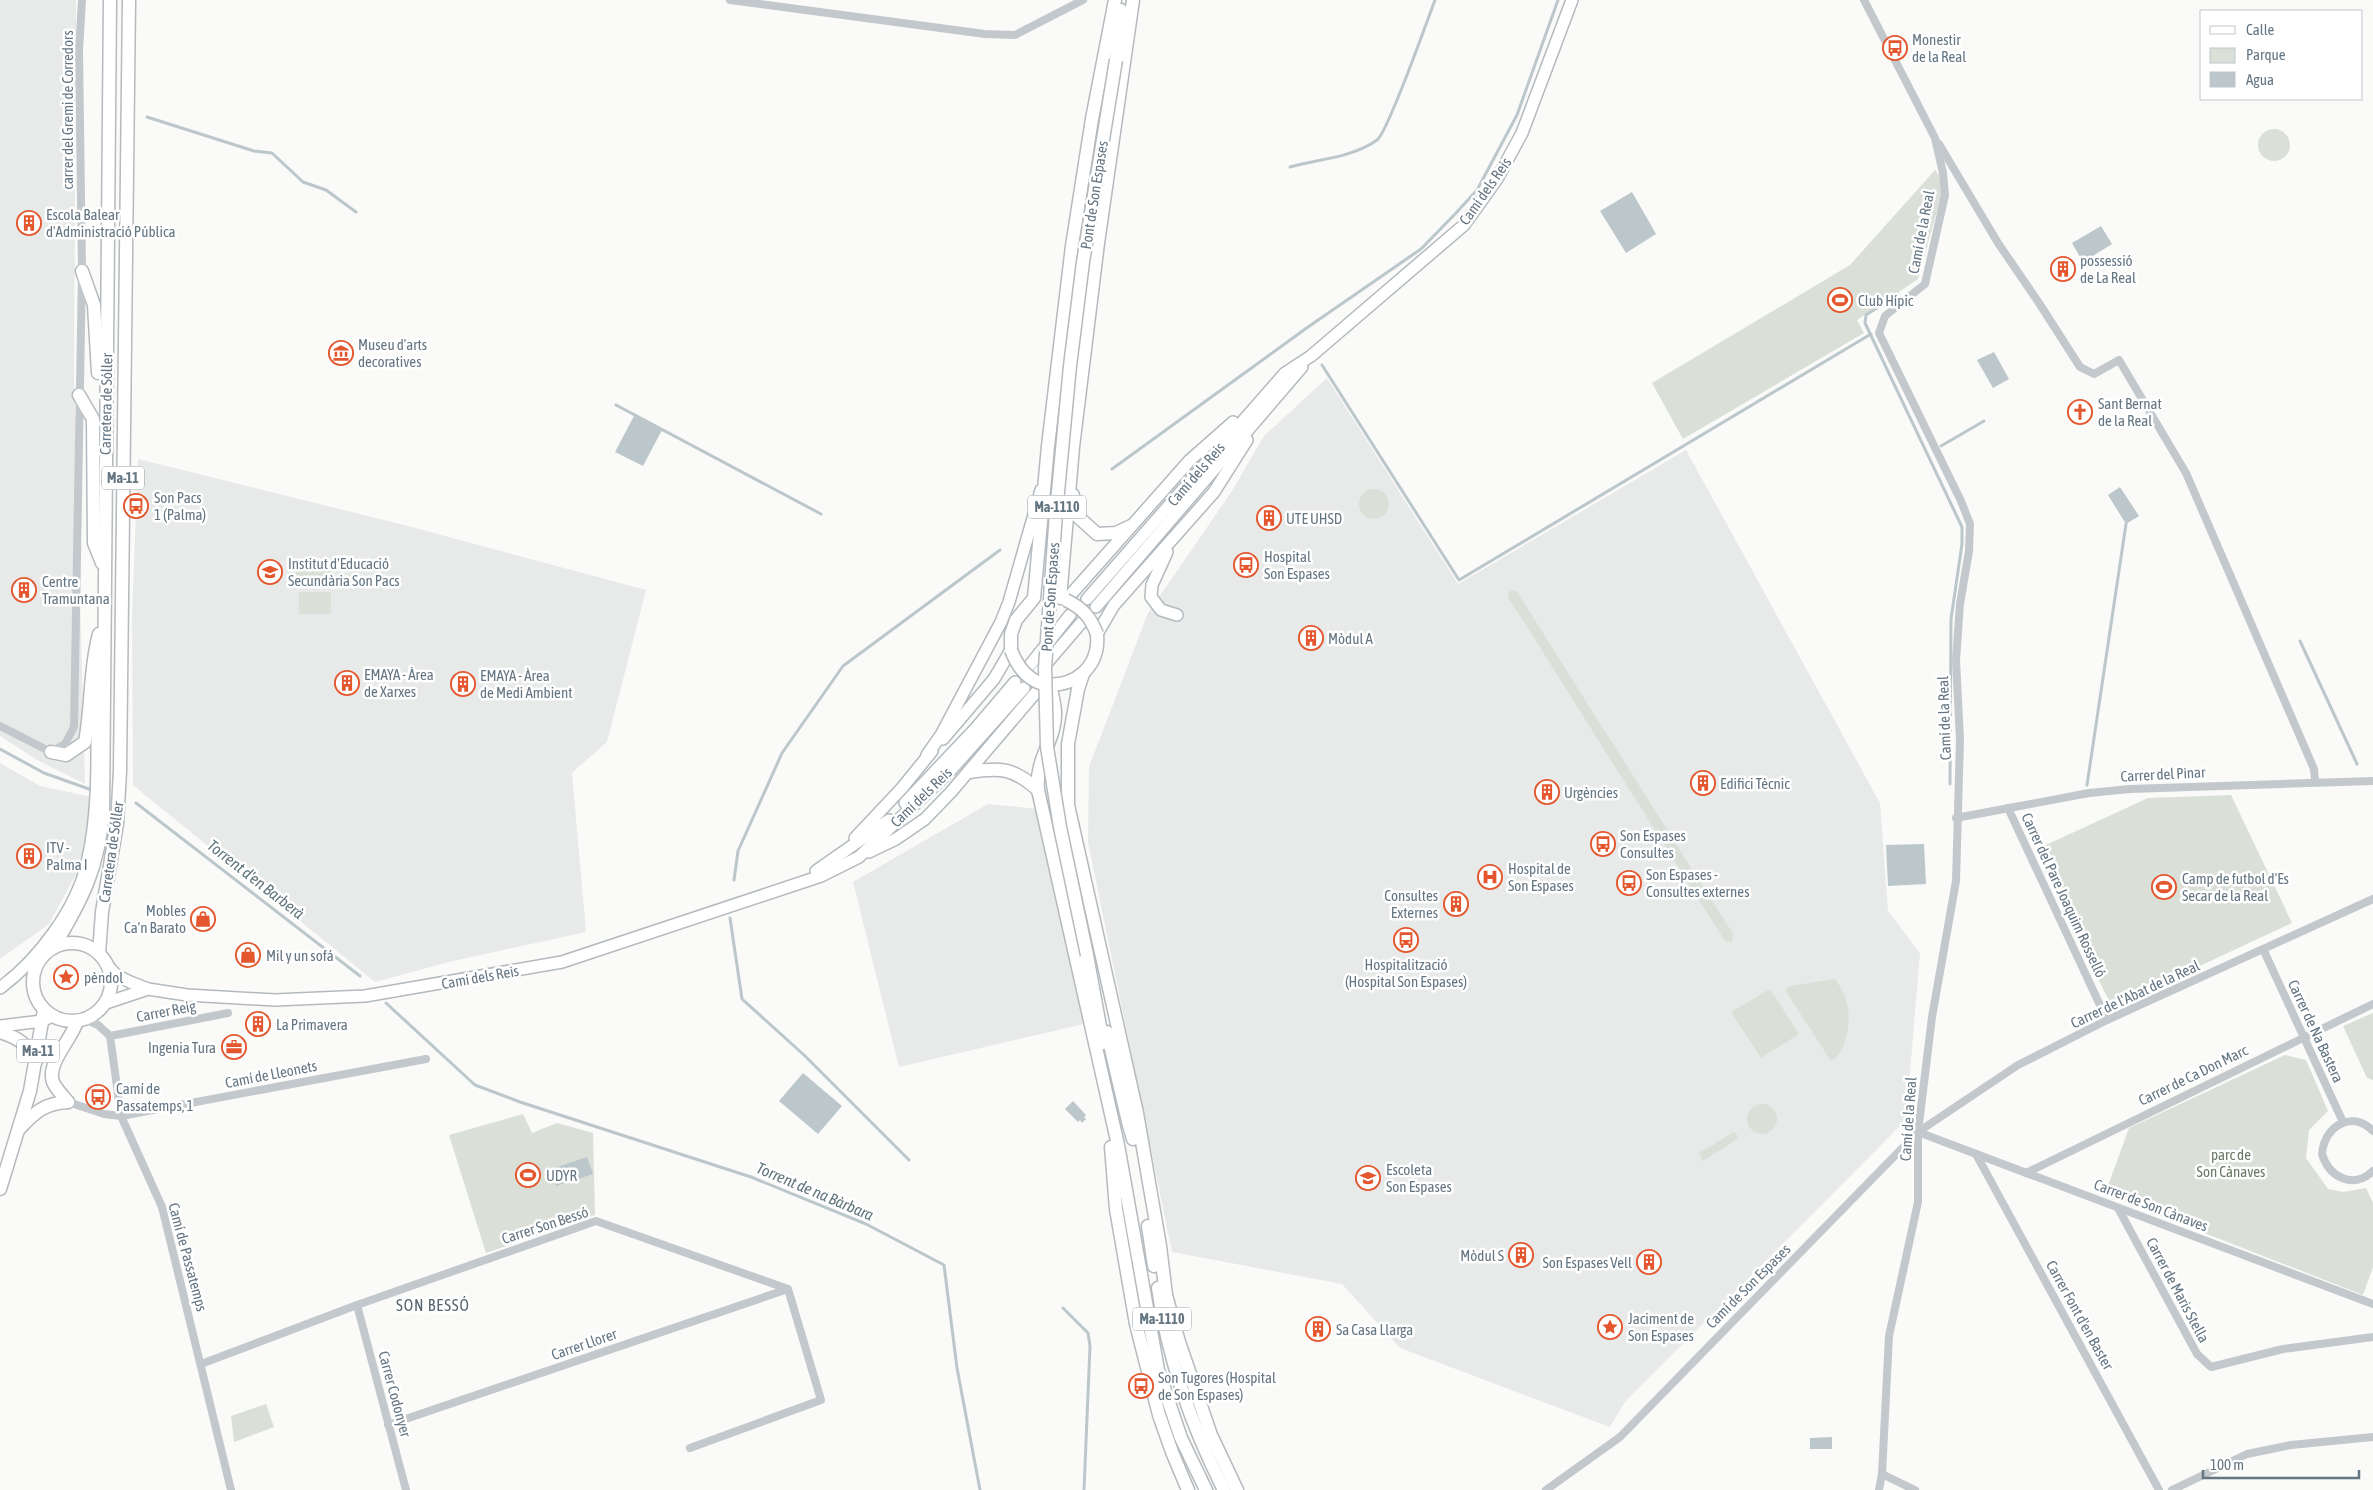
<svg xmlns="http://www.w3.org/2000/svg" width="2373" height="1490" font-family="'Asap Condensed',sans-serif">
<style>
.built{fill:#e8e9e9}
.green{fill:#dadfd7}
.water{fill:#bbc7cb}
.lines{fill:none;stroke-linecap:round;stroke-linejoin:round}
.stream{stroke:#bbc7cb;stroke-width:3}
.secondary-casing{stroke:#b3babf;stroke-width:14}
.primary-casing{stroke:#b5babe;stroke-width:15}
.street{stroke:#c3c8cc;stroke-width:8}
.secondary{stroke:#fff;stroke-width:11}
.primary{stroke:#fff;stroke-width:12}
.primary-bridge-casing{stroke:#b5babe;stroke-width:15;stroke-linecap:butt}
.primary-bridge{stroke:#fff;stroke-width:12}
.labels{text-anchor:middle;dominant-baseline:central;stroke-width:5;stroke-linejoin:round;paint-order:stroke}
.shield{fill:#fff;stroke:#939fa8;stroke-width:1}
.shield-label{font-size:14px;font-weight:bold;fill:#657683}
.poi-label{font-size:15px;fill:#657683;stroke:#fff;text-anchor:start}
.street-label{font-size:15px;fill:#657683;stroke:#fff}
.park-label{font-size:15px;fill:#687a64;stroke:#fff}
.water-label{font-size:16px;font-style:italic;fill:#60757c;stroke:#fff}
.neighbourhood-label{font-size:16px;letter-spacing:1px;fill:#57646e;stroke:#fff}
</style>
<rect width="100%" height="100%" fill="#fafaf8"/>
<g class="built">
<polygon points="0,0 76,0 74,378 85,784 39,761 0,736"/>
<polygon points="1327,378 1458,584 1686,450 1880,803 1888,911 1920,953 1906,1120 1625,1402 1610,1427 1400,1348 1342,1284 1172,1252 1088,842 1089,767 1148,613 1230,494 1264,436"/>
<polygon points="138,459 408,526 646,590 607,742 572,773 586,932 453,961 375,982 133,785 132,618"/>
<polygon points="0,763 40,786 92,797 84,859 49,924 0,959"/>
<polygon points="988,804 1037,809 1084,1024 899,1067 853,882"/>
</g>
<g class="green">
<circle cx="2274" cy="145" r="16"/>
<polygon points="1935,170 1940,177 1942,193 1918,279 1857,320 1864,333 1683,439 1652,383 1850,265"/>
<circle cx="1374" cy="504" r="15"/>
<polygon points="331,562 331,584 296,585 296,563"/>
<polygon points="1512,590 1517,592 1733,934 1732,942 1725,941 1508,597 1508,593"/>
<rect x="299" y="592" width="32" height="22"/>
<polygon points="2231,795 2292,923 2112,1007 2035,850 2148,798"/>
<path d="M1835,979C1839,985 1844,992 1846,1000C1852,1017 1848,1051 1831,1061L1785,990L1791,986Z"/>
<polygon points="1770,989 1799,1034 1761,1058 1731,1012"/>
<polygon points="2373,1013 2373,1080 2367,1078 2343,1026"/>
<polygon points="2285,1055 2306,1060 2328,1111 2309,1130 2306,1158 2328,1189 2343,1192 2366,1188 2373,1203 2373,1267 2363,1295 2105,1194 2129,1128"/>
<circle cx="1762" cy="1119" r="15"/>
<polygon points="523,1114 532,1133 557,1123 593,1133 595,1215 486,1253 449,1135"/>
<polygon points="1734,1132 1738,1136 1737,1139 1703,1161 1699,1153"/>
<polygon points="266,1404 274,1427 234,1442 231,1416"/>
</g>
<g class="water">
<polygon points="1632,192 1656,234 1626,253 1600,211"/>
<polygon points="2101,226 2112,244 2083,262 2072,243"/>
<polygon points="1994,352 2009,379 1993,388 1977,360"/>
<polygon points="634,416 662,430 643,466 615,452"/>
<polygon points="2120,487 2139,516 2126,524 2108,495"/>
<polygon points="1924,844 1926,884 1888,886 1886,845"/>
<polygon points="803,1073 842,1106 818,1134 779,1101"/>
<polygon points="1073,1101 1086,1115 1084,1117 1086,1119 1082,1123 1080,1120 1078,1122 1065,1109"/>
<polygon points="587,1157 593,1174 556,1186 551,1169"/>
<polygon points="1832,1437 1832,1449 1810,1449 1810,1438"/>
</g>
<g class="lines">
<g class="stream">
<polyline points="147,117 254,151 272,153 303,182 326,190 356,212"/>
<path d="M1290,167C1318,159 1352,158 1377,140C1388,132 1427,21 1435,0"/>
<polyline points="1898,294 1866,315 1865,323 1962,527 1962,544 1951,619 1950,784"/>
<polyline points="1322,365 1459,580 1871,334"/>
<polyline points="616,405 821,514"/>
<polyline points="1941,446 1984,421"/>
<polyline points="1112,469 1308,327 1421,249 1456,213 1477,190 1517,115 1558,0"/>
<polyline points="2300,641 2357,764"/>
<polyline points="0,749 44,773 89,789"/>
<polyline points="2087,785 2126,524"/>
<polyline points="136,803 360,976"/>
<polyline points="734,880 738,851 782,753 843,666 1000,550"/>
<polyline points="730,918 742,999 804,1055 909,1160"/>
<polyline points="386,1003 475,1085 520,1102 751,1177 866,1224 944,1265 957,1368 980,1490"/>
<polyline points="1063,1308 1088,1333 1090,1346 1084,1490"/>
</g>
<defs>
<g id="secondary">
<polyline points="1167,552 1152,585 1151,597 1161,610 1177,615"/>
<polyline points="1087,599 1285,373 1311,356 1464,225 1497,179 1522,133 1572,0"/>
<polyline points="1066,600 1190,460 1233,422"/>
<polyline points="1096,607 1302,367"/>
<polyline points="1097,634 1114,605 1214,492 1247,440"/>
<polyline points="1030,665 1070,615"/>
<polyline points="1039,672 1081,623"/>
<polyline points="943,739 994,679 1011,650"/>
<polyline points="927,755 941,735 1001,622 1009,602 1041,490"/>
<polyline points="905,803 976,728 1015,682"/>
<polyline points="855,838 902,788 932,751"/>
<polyline points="869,852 896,839 925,819 951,792 1043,684"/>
<polyline points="816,871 889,820"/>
<polyline points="106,964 116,975 130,982 148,989 187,995 275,1000 365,996 562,962 821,876 859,857 950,771 1024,688"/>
<path d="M0,988C38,960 76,910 87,863C101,804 96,741 97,681"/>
<polyline points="106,1003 148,989"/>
<polyline points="0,1026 42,1021 52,1016"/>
</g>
<g id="primary">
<polyline points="1116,60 1121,10"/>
<polyline points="82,271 94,305 98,373"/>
<polyline points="79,395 93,419 94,543 102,563"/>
<polyline points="1073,495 1076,515 1097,534 1116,533 1131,526"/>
<polyline points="1060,598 1073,447 1098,243 1133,0"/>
<polyline points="1011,650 1011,634 1016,620 1034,598 1048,446 1072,246 1092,119 1115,0"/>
<polyline points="1083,674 1078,689 1068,744 1068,805 1137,1113 1160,1246 1166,1295 1179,1342 1211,1435 1237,1490"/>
<path d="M1043,684C1075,688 1100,667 1097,634"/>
<path d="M1050,685C1052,694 1055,704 1055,713C1056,740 1035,758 1038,790L1118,1145L1158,1370L1181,1438L1206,1490"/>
<path d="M51,752L66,755L85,742C92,705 89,671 99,634"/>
<path d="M969,772C1000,767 1014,768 1038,790"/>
<circle cx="72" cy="982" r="39"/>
<path d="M53,948C82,900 99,868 103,811L110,0"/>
<polyline points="99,954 102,912 117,824 120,771 129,0"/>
<polyline points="1087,955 1103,1043"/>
<path d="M0,1032C19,1038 27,1044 36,1061"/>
<polyline points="1107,1032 1128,1122 1133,1139"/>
<path d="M68,1102C63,1096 56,1089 53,1082C46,1063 73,1038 77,1021"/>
<path d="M20,1128C35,1112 45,1103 68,1102"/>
<polyline points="1111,1147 1116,1209 1136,1324 1159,1415 1172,1452 1188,1490"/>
<polyline points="0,1189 30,1091 44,1010"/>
<polyline points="1148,1226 1154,1266"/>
<path d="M1158,1288C1168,1360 1191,1425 1224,1490"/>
</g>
</defs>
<use href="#secondary" class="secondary-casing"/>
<use href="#primary" class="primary-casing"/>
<g class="street">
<polyline points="730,0 985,34 1015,35 1083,0"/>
<polyline points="1864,0 1935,138 1943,173 1945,195 1925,284 1885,316 1879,333 1961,501 1970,524 1969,551 1960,604 1956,660 1960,740 1956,881 1932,1017 1918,1132 1918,1202 1889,1336 1882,1474 1879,1490"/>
<polyline points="1939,144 1998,243 2039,303 2080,367 2094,374 2119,360 2186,473 2314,769 2315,781"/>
<polyline points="0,726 51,752 65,744 74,727 82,271 79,51 82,0"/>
<polyline points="2008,808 2107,1020"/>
<polyline points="1956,818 2089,793 2130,789 2373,781"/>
<polyline points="2264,951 2343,1122"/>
<polyline points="85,1019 98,1025 110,1036 121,1116 162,1207 231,1490"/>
<polyline points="110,1036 228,1013"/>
<polyline points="68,1102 104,1114 121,1116 426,1059"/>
<path d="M2373,1131C2351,1109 2324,1127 2322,1154C2329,1177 2353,1190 2373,1171"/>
<polyline points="1918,1132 2373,1304"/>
<polyline points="1976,1154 2159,1490"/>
<polyline points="2026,1173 2373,1004"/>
<polyline points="2118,1208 2197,1354 2211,1367 2283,1349 2373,1337"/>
<polyline points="357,1305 406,1490"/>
<polyline points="201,1364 357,1305 596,1221 788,1289 821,1400 690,1448"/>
<polyline points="388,1425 788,1289"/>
<polyline points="1882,1474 1915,1490"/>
<polyline points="1546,1490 1620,1437 1918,1132 2018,1065 2107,1020 2373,899"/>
<polyline points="2172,1490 2247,1454 2291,1445 2373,1437"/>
</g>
<use href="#secondary" class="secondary"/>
<use href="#primary" class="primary"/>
<defs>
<g id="primary-bridge">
<path d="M1066,600C1082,608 1090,616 1097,634"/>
<path d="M1011,650C1017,666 1026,679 1043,684"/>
<polyline points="1087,955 1060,827 1047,747 1045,668 1056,513 1070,366 1083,262 1116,60"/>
</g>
</defs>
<use href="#primary-bridge" class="primary-bridge-casing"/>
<use href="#primary-bridge" class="primary-bridge"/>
</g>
<defs>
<symbol id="bus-ring" viewBox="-11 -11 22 22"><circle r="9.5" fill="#fff" stroke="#e4572e" stroke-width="1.5"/><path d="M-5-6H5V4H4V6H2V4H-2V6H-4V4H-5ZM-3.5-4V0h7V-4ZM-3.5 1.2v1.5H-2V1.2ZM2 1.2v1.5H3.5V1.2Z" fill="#e4572e"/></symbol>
<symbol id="building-ring" viewBox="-11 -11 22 22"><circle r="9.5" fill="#fff" stroke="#e4572e" stroke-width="1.5"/><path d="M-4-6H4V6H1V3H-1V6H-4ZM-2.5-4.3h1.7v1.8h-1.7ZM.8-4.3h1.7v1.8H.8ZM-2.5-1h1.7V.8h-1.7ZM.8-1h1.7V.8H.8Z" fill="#e4572e"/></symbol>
<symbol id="stadium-ring" viewBox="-11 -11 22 22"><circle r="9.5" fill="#fff" stroke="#e4572e" stroke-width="1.5"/><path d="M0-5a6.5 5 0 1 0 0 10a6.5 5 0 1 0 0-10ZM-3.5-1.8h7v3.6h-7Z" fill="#e4572e"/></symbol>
<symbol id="museum-ring" viewBox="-11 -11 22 22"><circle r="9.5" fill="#fff" stroke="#e4572e" stroke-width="1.5"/><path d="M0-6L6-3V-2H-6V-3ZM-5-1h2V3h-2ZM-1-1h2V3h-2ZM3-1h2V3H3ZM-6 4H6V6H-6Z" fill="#e4572e"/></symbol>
<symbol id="church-ring" viewBox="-11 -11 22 22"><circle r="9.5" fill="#fff" stroke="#e4572e" stroke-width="1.5"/><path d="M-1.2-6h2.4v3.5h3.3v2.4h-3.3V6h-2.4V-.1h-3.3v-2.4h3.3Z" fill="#e4572e"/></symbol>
<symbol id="school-ring" viewBox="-11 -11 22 22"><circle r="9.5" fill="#fff" stroke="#e4572e" stroke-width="1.5"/><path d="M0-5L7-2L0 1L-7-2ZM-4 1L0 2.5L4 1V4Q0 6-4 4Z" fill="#e4572e"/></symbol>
<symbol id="hospital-ring" viewBox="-11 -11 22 22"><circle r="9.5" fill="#fff" stroke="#e4572e" stroke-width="1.5"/><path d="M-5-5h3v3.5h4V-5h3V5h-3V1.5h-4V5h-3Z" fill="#e4572e"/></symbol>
<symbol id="shop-ring" viewBox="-11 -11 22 22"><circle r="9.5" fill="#fff" stroke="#e4572e" stroke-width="1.5"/><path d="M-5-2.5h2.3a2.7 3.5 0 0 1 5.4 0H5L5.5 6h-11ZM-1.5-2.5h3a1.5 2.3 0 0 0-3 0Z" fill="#e4572e"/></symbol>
<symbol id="sight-ring" viewBox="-11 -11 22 22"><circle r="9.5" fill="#fff" stroke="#e4572e" stroke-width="1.5"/><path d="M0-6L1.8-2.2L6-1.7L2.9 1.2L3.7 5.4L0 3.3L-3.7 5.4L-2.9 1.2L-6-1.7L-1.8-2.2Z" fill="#e4572e"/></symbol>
<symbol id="office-ring" viewBox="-11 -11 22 22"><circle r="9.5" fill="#fff" stroke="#e4572e" stroke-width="1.5"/><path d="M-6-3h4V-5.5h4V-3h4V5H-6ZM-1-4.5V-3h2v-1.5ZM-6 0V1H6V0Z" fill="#e4572e"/></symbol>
</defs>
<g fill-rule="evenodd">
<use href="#bus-ring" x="1881" y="34" width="28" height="28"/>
<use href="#building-ring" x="15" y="209" width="28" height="28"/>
<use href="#building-ring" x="2049" y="255" width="28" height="28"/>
<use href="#stadium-ring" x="1826" y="286" width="28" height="28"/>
<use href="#museum-ring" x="327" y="339" width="28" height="28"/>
<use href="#church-ring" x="2066" y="398" width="28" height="28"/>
<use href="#bus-ring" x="122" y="492" width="28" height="28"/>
<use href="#building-ring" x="1255" y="504" width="28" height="28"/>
<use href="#bus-ring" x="1232" y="551" width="28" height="28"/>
<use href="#school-ring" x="256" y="558" width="28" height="28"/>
<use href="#building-ring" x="10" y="576" width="28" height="28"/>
<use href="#building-ring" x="1297" y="624" width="28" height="28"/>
<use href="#building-ring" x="333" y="669" width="28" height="28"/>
<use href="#building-ring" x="449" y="670" width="28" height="28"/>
<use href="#building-ring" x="1689" y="769" width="28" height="28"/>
<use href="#building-ring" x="1533" y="778" width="28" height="28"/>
<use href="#bus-ring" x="1589" y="830" width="28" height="28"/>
<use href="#building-ring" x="15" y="842" width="28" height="28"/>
<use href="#hospital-ring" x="1476" y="863" width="28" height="28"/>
<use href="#bus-ring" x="1615" y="869" width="28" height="28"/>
<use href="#stadium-ring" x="2150" y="873" width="28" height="28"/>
<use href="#building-ring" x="1442" y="890" width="28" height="28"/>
<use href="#shop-ring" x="189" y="905" width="28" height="28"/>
<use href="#bus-ring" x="1392" y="926" width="28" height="28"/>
<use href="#shop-ring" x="234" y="941" width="28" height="28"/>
<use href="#sight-ring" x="52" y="963" width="28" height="28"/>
<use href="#building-ring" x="244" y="1010" width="28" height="28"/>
<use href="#office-ring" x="220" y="1033" width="28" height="28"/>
<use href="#bus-ring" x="84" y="1083" width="28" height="28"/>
<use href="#stadium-ring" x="514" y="1161" width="28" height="28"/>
<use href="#school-ring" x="1354" y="1164" width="28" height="28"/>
<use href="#building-ring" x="1507" y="1241" width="28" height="28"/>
<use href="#building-ring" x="1635" y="1248" width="28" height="28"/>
<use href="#sight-ring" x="1596" y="1313" width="28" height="28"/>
<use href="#building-ring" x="1304" y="1315" width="28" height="28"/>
<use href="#bus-ring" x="1127" y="1372" width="28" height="28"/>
</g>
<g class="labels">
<g class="shield">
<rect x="102" y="466.5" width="42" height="23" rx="4"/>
<rect x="1028" y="495.5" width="58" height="23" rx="4"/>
<rect x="17" y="1039.5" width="42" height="23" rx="4"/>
<rect x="1133" y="1307.5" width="58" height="23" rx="4"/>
</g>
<g class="shield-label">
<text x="123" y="478">Ma-11</text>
<text x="1057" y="507">Ma-1110</text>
<text x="38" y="1051">Ma-11</text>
<text x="1162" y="1319">Ma-1110</text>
</g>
<g class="poi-label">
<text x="1912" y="39">Monestir<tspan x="1912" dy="17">de la Real</tspan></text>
<text x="46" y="214">Escola Balear<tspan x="46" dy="17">d'Administració Pública</tspan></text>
<text x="2080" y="260">possessió<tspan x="2080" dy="17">de La Real</tspan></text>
<text x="1858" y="300">Club Hípic</text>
<text x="358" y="344">Museu d'arts<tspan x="358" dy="17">decoratives</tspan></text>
<text x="2098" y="403">Sant Bernat<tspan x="2098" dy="17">de la Real</tspan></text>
<text x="154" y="497">Son Pacs<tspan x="154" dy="17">1 (Palma)</tspan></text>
<text x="1286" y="518">UTE UHSD</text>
<text x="1264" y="556">Hospital<tspan x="1264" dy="17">Son Espases</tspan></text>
<text x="288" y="563">Institut d'Educació<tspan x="288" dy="17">Secundària Son Pacs</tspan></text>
<text x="42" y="581">Centre<tspan x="42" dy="17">Tramuntana</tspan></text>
<text x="1328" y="638">Mòdul A</text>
<text x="364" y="674">EMAYA - Àrea<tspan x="364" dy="17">de Xarxes</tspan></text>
<text x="480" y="675">EMAYA - Àrea<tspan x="480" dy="17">de Medi Ambient</tspan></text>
<text x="1720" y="783">Edifici Tècnic</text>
<text x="1564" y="792">Urgències</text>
<text x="1620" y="835">Son Espases<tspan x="1620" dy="17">Consultes</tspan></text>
<text x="46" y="847">ITV -<tspan x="46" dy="17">Palma I</tspan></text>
<text x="1508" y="868">Hospital de<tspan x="1508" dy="17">Son Espases</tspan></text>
<text x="1646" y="874">Son Espases -<tspan x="1646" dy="17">Consultes externes</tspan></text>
<text x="2182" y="878">Camp de futbol d'Es<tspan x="2182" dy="17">Secar de la Real</tspan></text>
<text x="1438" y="895" text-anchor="end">Consultes<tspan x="1438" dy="17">Externes</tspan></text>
<text x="186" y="910" text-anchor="end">Mobles<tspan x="186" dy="17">Ca’n Barato</tspan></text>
<text x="266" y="955">Mil y un sofá</text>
<text x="1406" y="964" text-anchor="middle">Hospitalització<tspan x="1406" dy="17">(Hospital Son Espases)</tspan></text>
<text x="84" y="977">pèndol</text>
<text x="276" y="1024">La Primavera</text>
<text x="216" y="1047" text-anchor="end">Ingenia Tura</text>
<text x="116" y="1088">Camí de<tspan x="116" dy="17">Passatemps, 1</tspan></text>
<text x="1386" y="1169">Escoleta<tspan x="1386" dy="17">Son Espases</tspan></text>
<text x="546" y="1175">UDYR</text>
<text x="1504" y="1255" text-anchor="end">Mòdul S</text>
<text x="1632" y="1262" text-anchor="end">Son Espases Vell</text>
<text x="1628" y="1318">Jaciment de<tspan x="1628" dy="17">Son Espases</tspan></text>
<text x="1336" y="1329">Sa Casa Llarga</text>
<text x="1158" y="1377">Son Tugores (Hospital<tspan x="1158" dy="17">de Son Espases)</tspan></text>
</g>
<g class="street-label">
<text transform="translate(67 110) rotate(-90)">carrer del Gremi de Corredors</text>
<text transform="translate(1485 191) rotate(-55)">Camí dels Reis</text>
<text transform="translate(1094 195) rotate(-81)">Pont de Son Espases</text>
<text transform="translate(1921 232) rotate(-79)">Camí de la Real</text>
<text transform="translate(106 404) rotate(-89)">Carretera de Sóller</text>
<text transform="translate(1196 474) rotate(-49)">Camí dels Reis</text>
<text transform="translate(1050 597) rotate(-86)">Pont de Son Espases</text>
<text transform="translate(1944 718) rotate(-92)">Camí de la Real</text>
<text transform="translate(2163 774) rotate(-3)">Carrer del Pinar</text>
<text transform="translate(921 797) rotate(-44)">Camí dels Reis</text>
<text transform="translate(111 852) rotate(-82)">Carretera de Sóller</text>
<text transform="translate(2064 895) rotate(65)">Carrer del Pare Joaquim Rosselló</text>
<text transform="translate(480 977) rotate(-10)">Camí dels Reis</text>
<text transform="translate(2135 994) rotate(-25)">Carrer de l'Abat de la Real</text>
<text transform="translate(166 1011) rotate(-11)">Carrer Reig</text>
<text transform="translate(2316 1031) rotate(65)">Carrer de Na Bastera</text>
<text transform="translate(271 1074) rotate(-11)">Camí de Lleonets</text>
<text transform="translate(2193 1075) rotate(-26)">Carrer de Ca Don Marc</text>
<text transform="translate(1908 1119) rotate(-86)">Camí de la Real</text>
<text transform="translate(2151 1205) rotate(21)">Carrer de Son Cànaves</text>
<text transform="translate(545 1225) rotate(-18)">Carrer Son Bessó</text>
<text transform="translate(188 1257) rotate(75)">Camí de Passatemps</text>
<text transform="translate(1748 1286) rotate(-45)">Camí de Son Espases</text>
<text transform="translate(2178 1290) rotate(62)">Carrer de Maris Stella</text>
<text transform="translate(2080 1315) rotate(61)">Carrer Font d'en Baster</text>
<text transform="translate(584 1344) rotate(-19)">Carrer Llorer</text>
<text transform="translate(395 1394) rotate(75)">Carrer Codonyer</text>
</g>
<g class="park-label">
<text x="2231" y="1154">parc de<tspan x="2231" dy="17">Son Cànaves</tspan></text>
</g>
<g class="water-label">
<text transform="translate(256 879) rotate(38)">Torrent d'en Barberà</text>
<text transform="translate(815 1191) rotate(23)">Torrent de na Bàrbara</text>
</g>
<g class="neighbourhood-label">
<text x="433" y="1305">SON BESSÓ</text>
</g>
</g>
<rect x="2200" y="10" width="162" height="90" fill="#ffffff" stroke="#c1c8cd"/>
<rect x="2210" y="26" width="25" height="8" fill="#ffffff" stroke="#c1c8cd"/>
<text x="2246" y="35" font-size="15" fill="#657683">Calle</text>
<rect x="2210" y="48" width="25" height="15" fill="#dadfd7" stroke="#c1c8cd"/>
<text x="2246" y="60" font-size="15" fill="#657683">Parque</text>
<rect x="2210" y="72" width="25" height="15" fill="#bbc7cb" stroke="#c1c8cd"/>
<text x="2246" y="85" font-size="15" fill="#657683">Agua</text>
<path d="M2203 1470v8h156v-8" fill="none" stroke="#657683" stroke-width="2.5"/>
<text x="2210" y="1470" font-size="15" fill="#657683" stroke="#ffffff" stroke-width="4" paint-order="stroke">100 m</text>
</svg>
